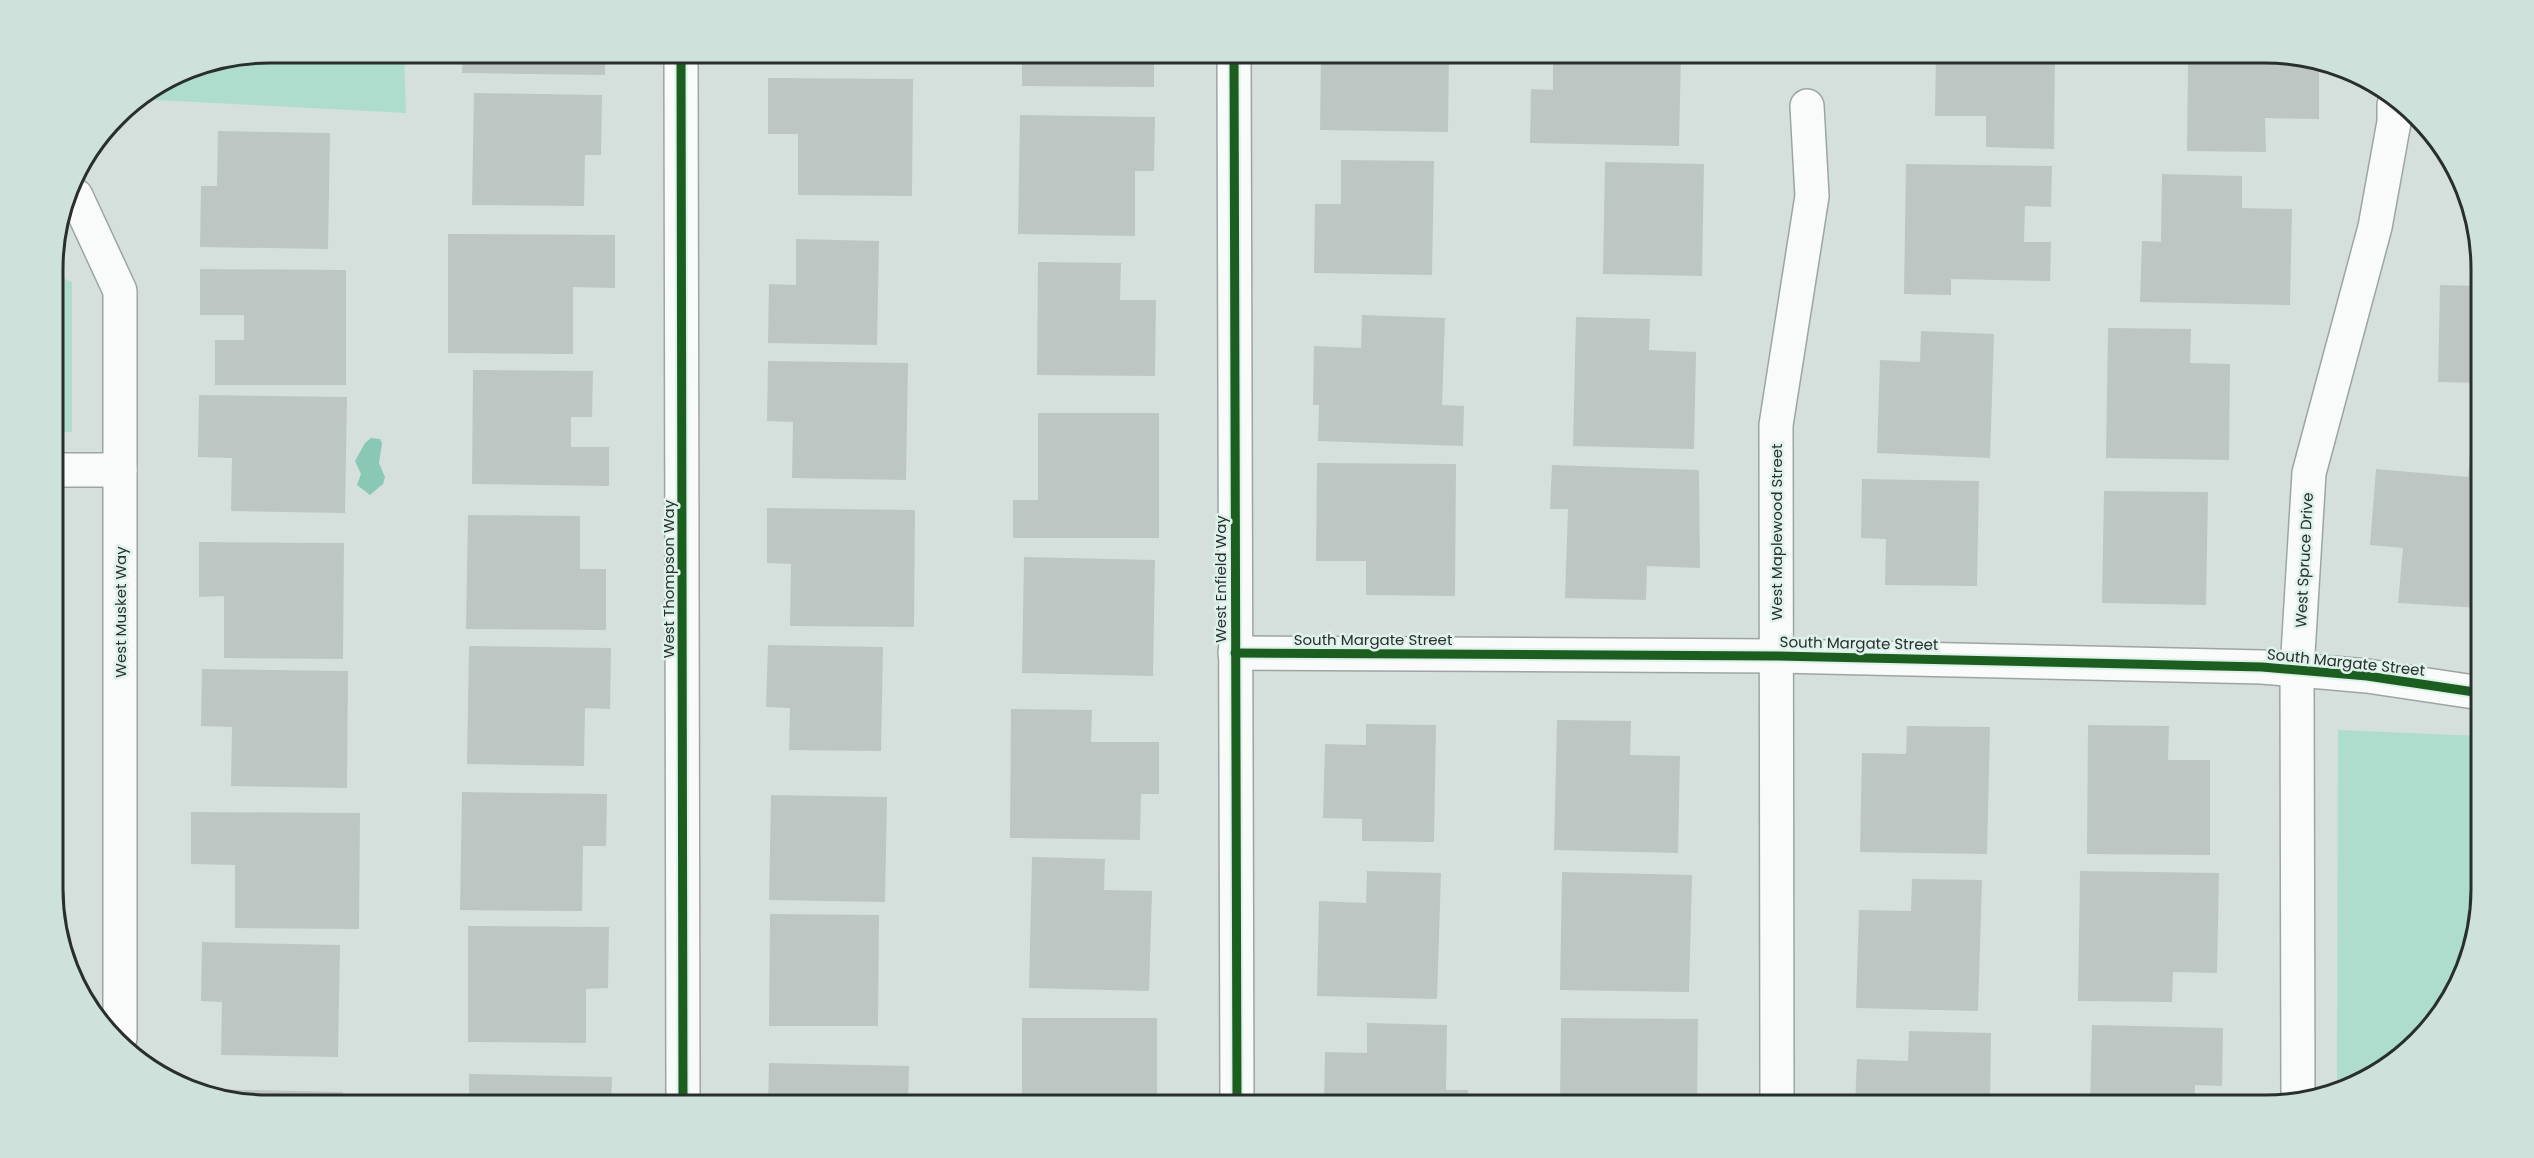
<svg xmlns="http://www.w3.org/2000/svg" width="2534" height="1158" font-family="Poppins,sans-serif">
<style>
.green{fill:#aeddce}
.water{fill:#89c8b4}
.building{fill:#bdc6c3}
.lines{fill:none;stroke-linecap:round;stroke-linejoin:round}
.minor-casing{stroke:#9da5a2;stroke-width:36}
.minor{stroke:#f9fafa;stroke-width:33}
.cycleway-casing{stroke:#def1ea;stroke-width:13}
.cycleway{stroke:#1b5e20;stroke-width:9}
.labels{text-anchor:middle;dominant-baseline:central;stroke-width:5;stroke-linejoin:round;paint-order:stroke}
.street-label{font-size:15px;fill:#282f2c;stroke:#def1ea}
.rim{fill:none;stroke:#282f2c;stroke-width:3}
</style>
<rect width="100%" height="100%" fill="#d5e0dc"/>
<g class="green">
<polygon points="269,53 404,53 406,113 138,99 187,69"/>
<polygon points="53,274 72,282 72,432 53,432"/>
<polygon points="2338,730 2481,736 2481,889 2465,972 2436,1021 2385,1069 2337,1085"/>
</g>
<polygon class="water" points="371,438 380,439 382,443 379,463 385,477 383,484 370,495 357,485 361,474 355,461 365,443"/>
<g class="building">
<polygon points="463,52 605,52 605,75 462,73"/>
<rect x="805" y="52" width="75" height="3"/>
<polygon points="1022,52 1154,52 1154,87 1022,86"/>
<polygon points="1321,52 1449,52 1448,132 1320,130"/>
<polygon points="1553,52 1681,52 1679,146 1530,143 1531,89 1553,90"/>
<polygon points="1936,52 2055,52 2054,149 1986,147 1986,116 1935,116"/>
<polygon points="2164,52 2265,52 2315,63 2315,65 2319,65 2319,119 2265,118 2266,152 2187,151 2188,61 2164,61"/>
<polygon points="768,78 913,79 912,196 798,195 798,134 768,134"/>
<polygon points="474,93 602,95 601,155 585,155 584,206 472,205"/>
<polygon points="1020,115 1155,117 1154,171 1135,171 1135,236 1018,234"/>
<polygon points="218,131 330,133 328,249 200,247 201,186 217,186"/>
<polygon points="1341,160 1434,161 1432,275 1314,273 1315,204 1341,204"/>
<polygon points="1605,162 1704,164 1702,276 1603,274"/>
<polygon points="1906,164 2052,166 2051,207 2025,206 2024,242 2051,242 2050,281 1951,279 1951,295 1904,294"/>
<polygon points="2162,174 2242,176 2242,208 2292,209 2290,305 2140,302 2142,241 2161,242"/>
<polygon points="448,234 615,235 615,288 573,287 573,354 448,353"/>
<polygon points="796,239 879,241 877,345 768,343 769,284 796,285"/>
<polygon points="1038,262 1121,263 1120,300 1156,300 1155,376 1037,375"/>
<polygon points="200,269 346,270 346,385 215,385 215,340 244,340 244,315 200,315"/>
<polygon points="2440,285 2480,286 2480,383 2438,382"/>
<polygon points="1362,315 1445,318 1442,405 1464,406 1463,446 1318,441 1319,405 1313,405 1314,346 1361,348"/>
<polygon points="1576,317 1650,319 1649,350 1696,352 1694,449 1573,446"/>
<polygon points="2108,328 2191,329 2190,363 2230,364 2229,460 2106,458"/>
<polygon points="1921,331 1994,334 1990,458 1877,453 1880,360 1920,362"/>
<polygon points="768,361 908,363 906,480 792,478 793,422 767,421"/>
<polygon points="473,370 593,371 592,417 571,417 571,447 609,447 609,486 472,484"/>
<polygon points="199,395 347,397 345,513 231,511 232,458 198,457"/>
<polygon points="1038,413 1159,413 1159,538 1013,538 1013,500 1038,500"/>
<polygon points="2470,454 2480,455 2481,608 2398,603 2403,548 2370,545 2376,469 2468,477"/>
<polygon points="1317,463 1456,464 1455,596 1366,595 1366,561 1316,561"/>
<polygon points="1552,465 1699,470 1700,568 1647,566 1646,600 1565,598 1568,509 1550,509"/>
<polygon points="1862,479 1979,481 1977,586 1885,585 1886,539 1861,538"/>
<polygon points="2104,491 2208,492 2206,605 2102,603"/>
<polygon points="767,508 915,510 914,627 790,626 791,564 767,563"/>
<polygon points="468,515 580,516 580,569 606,569 606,630 466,629"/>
<polygon points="199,542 344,543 343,659 224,658 224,596 199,597"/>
<polygon points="1024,557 1155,560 1153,676 1022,673"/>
<polygon points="768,645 883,647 881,751 789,750 790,708 766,707"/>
<polygon points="469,646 611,648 610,709 585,708 584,766 467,764"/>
<polygon points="202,669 348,671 347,788 231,786 232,727 201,726"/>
<polygon points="1011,709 1092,710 1091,742 1159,742 1159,794 1141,794 1140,840 1010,838"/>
<polygon points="1557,720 1631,721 1630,755 1680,756 1678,853 1554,850"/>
<polygon points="1366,724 1436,725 1434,842 1362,841 1362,819 1323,818 1325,744 1366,745"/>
<polygon points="2088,725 2169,726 2168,760 2210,760 2210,855 2087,854"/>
<polygon points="1907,726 1990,727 1987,854 1860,852 1862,753 1906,754"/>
<polygon points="462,792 607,794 606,846 583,846 582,911 460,910"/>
<polygon points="771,795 887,797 885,902 769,900"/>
<polygon points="191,812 360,813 359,929 235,928 235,865 191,864"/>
<polygon points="1032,857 1105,859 1104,890 1152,891 1149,991 1029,988"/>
<polygon points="1367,871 1441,873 1437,999 1317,996 1319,901 1366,903"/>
<polygon points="2080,871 2219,873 2217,973 2173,972 2172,1002 2078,1001"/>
<polygon points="1562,872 1692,875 1689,992 1560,990"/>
<polygon points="1912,879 1982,880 1978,1011 1856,1008 1859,910 1911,911"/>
<polygon points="770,914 879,915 878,1026 769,1026"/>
<polygon points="468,926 609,927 608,988 586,989 586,1043 468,1042"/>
<polygon points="202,942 340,945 338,1057 221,1055 222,1002 201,1001"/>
<rect x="1022" y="1018" width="135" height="87"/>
<polygon points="1561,1018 1698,1019 1697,1105 1560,1105"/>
<polygon points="1367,1023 1447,1025 1446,1090 1468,1090 1468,1105 1324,1105 1325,1052 1367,1053"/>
<polygon points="2092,1025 2223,1028 2222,1086 2195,1085 2195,1105 2090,1105"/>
<polygon points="1909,1031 1991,1033 1990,1105 1855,1105 1857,1059 1908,1061"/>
<polygon points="769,1063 909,1066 908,1105 768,1105"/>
<polygon points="469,1074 612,1077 611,1105 469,1105"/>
<polygon points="202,1089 343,1092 342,1105 269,1106 202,1092"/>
</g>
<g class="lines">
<defs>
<g id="minor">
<polyline points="681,52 683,1105"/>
<polyline points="1234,52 1237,1105"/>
<polyline points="76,196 120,291 120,1038"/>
<polyline points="53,470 120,470"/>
<polyline points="1235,653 1776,656 2262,667 2367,676 2481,693"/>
<polyline points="2298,1098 2297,670 2309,473 2375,227 2394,122 2394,105"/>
<polyline points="1777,1105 1776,425 1812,196 1807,106"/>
</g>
</defs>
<use href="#minor" class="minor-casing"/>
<use href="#minor" class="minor"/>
<defs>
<g id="cycleway">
<polyline points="681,52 683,1105"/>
<polyline points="1234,52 1237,1105"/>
<polyline points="1235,653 1776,656 2262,667 2367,676 2481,693"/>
</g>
</defs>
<use href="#cycleway" class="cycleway-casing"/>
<use href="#cycleway" class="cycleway"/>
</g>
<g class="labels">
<g class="street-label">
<text transform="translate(1776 532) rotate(-90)">West Maplewood Street</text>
<text transform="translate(2304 560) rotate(-87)">West Spruce Drive</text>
<text transform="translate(668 579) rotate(-90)">West Thompson Way</text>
<text transform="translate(1220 579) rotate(-90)">West Enfield Way</text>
<text transform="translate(120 612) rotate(-90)">West Musket Way</text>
<text x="1373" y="639">South Margate Street</text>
<text transform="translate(1859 643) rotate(1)">South Margate Street</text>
<text transform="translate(2346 662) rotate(6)">South Margate Street</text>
</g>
</g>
<path d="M0 0H2534V1158H0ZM269 63H2265A206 206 0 0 1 2471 269V889A206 206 0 0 1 2265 1095H269A206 206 0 0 1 63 889V269A206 206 0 0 1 269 63Z" fill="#cfe1db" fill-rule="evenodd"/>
<path class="rim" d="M269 63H2265A206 206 0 0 1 2471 269V889A206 206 0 0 1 2265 1095H269A206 206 0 0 1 63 889V269A206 206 0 0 1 269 63Z"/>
</svg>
